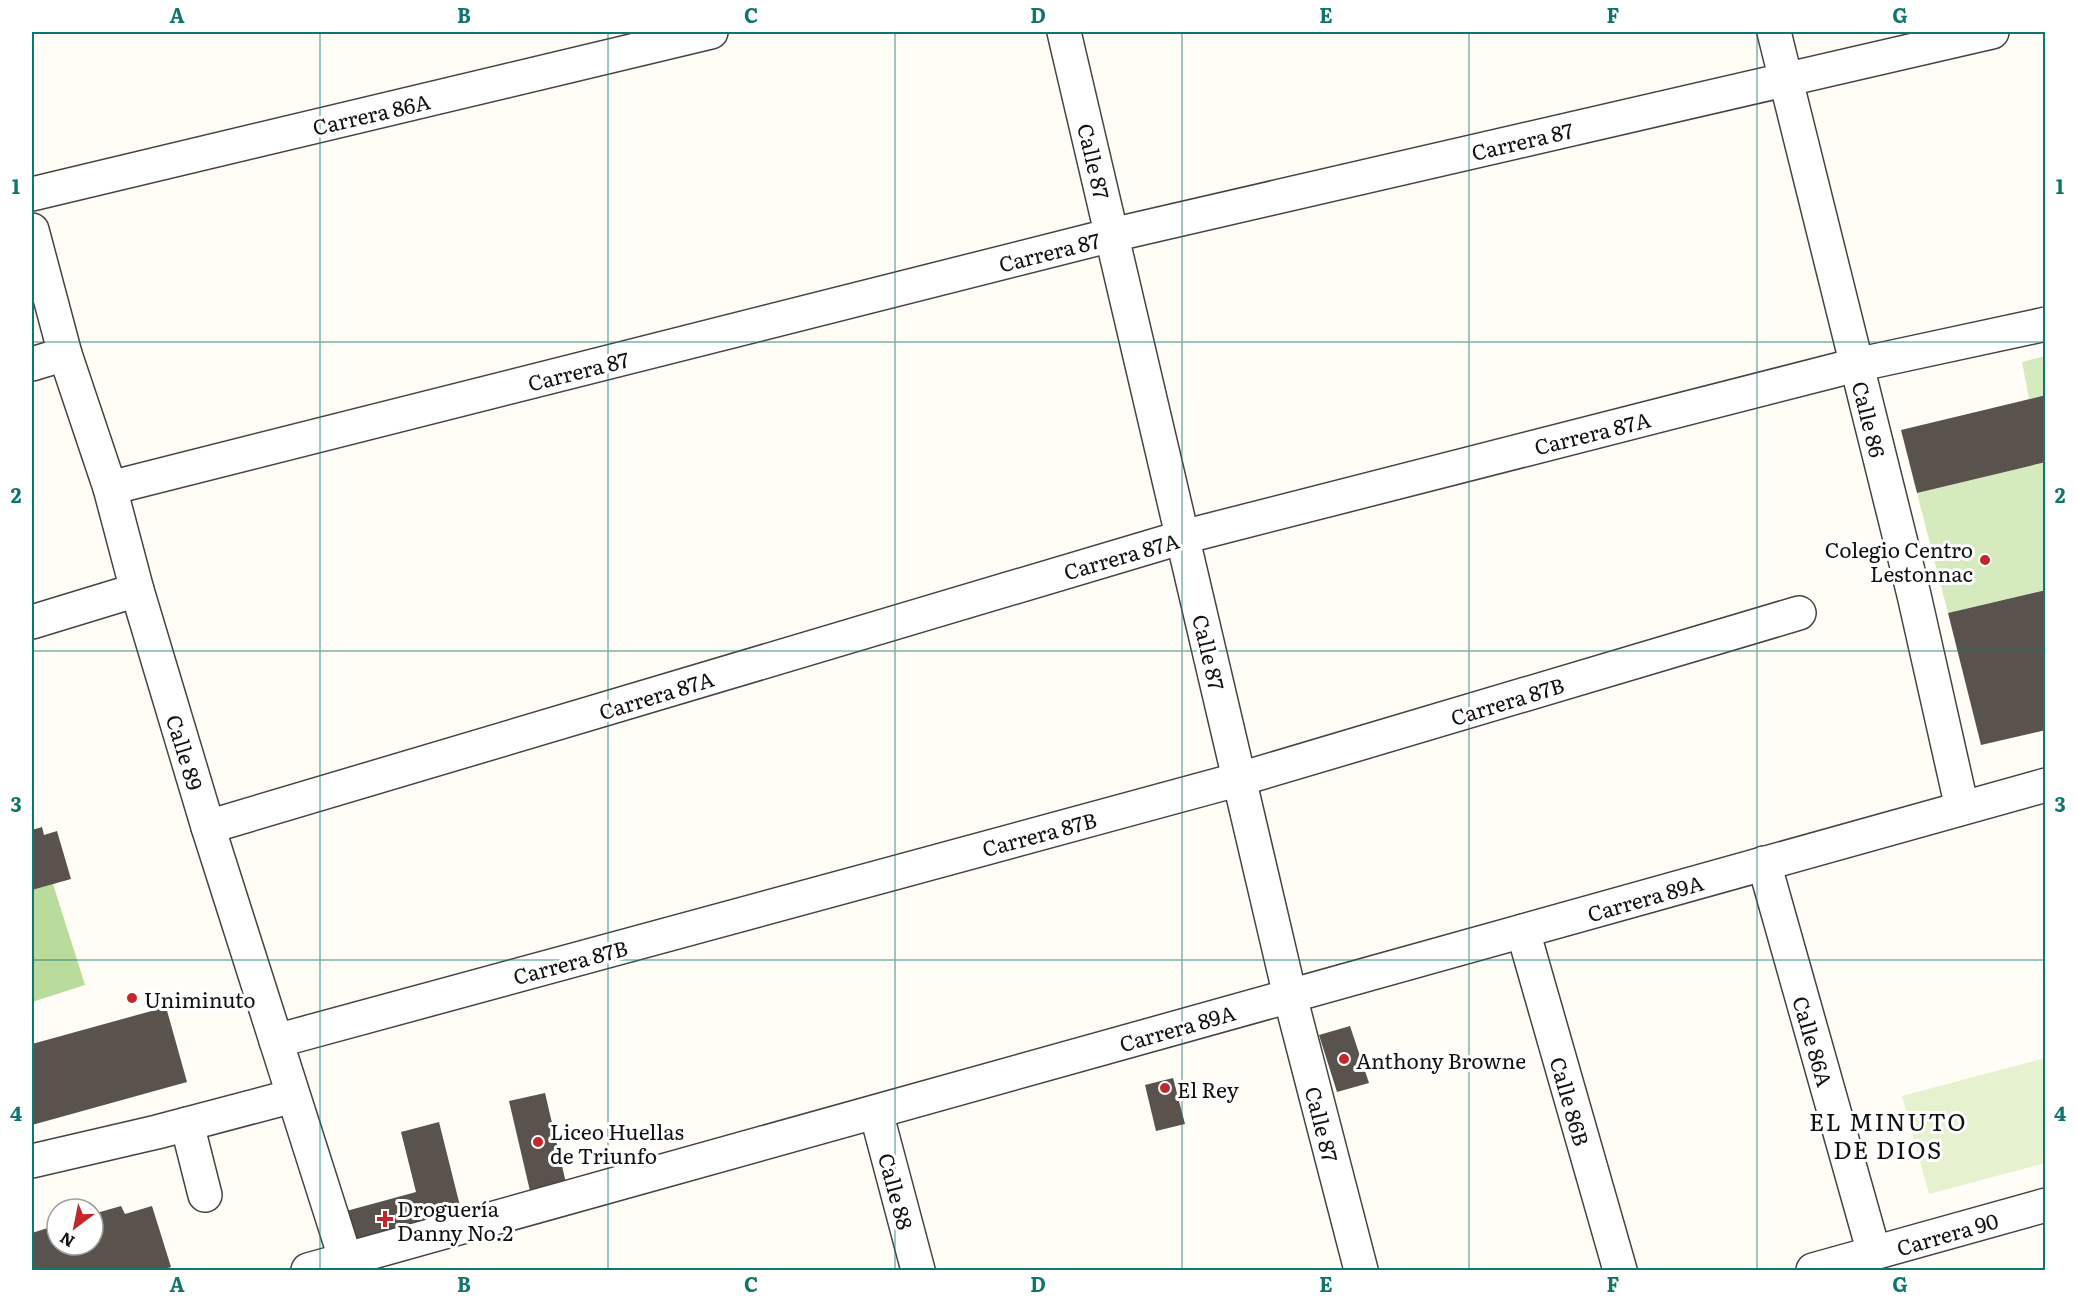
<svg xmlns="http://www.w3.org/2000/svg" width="2077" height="1302" font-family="Literata,serif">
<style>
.green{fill:#d5ebbd}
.forest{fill:#b9dc9c}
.pitch{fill:#e6f2cf}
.building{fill:#5a524d}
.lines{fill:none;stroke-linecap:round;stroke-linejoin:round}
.minor-casing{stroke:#444;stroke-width:36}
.minor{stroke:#fff;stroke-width:33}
.grid{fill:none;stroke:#0f766e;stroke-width:1.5;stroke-opacity:0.55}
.poi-dot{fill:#c4262e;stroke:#fff;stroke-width:2}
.labels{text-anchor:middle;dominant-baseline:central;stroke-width:6;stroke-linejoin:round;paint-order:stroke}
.street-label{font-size:21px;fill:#111;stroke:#fff}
.poi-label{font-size:21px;fill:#111;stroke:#fff;text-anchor:start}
.quarter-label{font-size:24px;letter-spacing:1.5px;fill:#111;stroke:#fff}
.neatline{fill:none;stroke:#0f766e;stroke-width:2}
.grid-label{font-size:20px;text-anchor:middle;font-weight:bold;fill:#0f766e}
</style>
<rect width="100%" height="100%" fill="#fffdf5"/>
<g class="green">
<polygon points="2045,356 2045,395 2029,399 2022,362"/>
<polygon points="2045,462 2045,590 1948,613 1917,493"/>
</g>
<polygon class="forest" points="53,884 85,985 32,1002 32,890"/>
<polygon class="pitch" points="2045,1058 2045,1163 1929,1194 1902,1096"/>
<g class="building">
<polygon points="2046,395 2046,462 1917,493 1901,430"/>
<polygon points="2046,590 2046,730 1981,745 1948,613"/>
<polygon points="42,827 44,835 57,831 71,879 32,890 32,830"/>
<polygon points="166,1007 187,1082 32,1125 32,1044"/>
<polygon points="1350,1026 1369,1083 1337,1092 1319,1035"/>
<polygon points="1173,1078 1185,1124 1156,1131 1145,1085"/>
<polygon points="545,1093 566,1183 530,1191 509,1101"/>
<polygon points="439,1122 462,1214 348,1244 339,1213 416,1192 401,1132"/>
<polygon points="121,1206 125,1214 152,1206 171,1267 162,1270 32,1270 32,1233 57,1225 57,1245 93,1245 93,1214"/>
</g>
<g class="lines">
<defs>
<g id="minor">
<polyline points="1064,32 1290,996 1361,1270"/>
<polyline points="1774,32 1914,595 1962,808"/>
<polyline points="32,194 711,32"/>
<polyline points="32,230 65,354 110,488 137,590 208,827 349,1270"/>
<polyline points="32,364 65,354"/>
<polyline points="110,488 1112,235 1992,32"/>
<polyline points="32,622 137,590"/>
<polyline points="208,827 1183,537 1856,365 2046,324"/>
<polyline points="1764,863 1874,1253"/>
<polyline points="1523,931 1620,1270"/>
<polyline points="276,1041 1240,779 1799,613"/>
<polyline points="876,1112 918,1270"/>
<polyline points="187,1124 205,1195"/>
<polyline points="32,1161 157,1132 293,1096"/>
<polyline points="308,1270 2046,785"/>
<polyline points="1813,1270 2046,1205"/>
</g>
</defs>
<use href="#minor" class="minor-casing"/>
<use href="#minor" class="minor"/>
</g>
<path class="grid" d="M320,32V1270M608,32V1270M895,32V1270M1182,32V1270M1469,32V1270M1757,32V1270M32,342H2046M32,651H2046M32,960H2046"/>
<g class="poi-dot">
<circle cx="1985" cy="560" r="6"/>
<circle cx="132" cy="998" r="6"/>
<circle cx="1344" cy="1059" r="6"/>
<circle cx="1165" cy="1088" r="6"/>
<circle cx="538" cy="1142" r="6"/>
<path d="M382 1210h6v6h6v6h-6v6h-6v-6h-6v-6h6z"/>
</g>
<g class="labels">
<g class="street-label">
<text transform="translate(371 113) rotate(-13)">Carrera 86A</text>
<text transform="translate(1522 140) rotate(-13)">Carrera 87</text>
<text transform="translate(1095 161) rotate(77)">Calle 87</text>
<text transform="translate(1049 251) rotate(-14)">Carrera 87</text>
<text transform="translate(578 370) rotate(-14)">Carrera 87</text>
<text transform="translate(1870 419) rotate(76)">Calle 86</text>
<text transform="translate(1592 432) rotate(-14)">Carrera 87A</text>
<text transform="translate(1121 555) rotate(-16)">Carrera 87A</text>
<text transform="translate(1210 652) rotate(77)">Calle 87</text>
<text transform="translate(656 694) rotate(-17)">Carrera 87A</text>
<text transform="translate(1507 700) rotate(-17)">Carrera 87B</text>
<text transform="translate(186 752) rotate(73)">Calle 89</text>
<text transform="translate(1039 833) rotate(-15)">Carrera 87B</text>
<text transform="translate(1645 897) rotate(-16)">Carrera 89A</text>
<text transform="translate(570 961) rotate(-15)">Carrera 87B</text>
<text transform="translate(1177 1027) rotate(-16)">Carrera 89A</text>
<text transform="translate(1814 1041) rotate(74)">Calle 86A</text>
<text transform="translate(1571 1101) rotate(74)">Calle 86B</text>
<text transform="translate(1323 1124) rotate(76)">Calle 87</text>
<text transform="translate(897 1191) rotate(75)">Calle 88</text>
<text transform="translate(1947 1233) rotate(-16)">Carrera 90</text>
</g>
<g class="poi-label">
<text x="1973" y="548" text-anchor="end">Colegio Centro<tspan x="1973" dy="24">Lestonnac</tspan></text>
<text x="144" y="998">Uniminuto</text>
<text x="1356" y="1059">Anthony Browne</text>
<text x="1177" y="1088">El Rey</text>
<text x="550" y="1130">Liceo Huellas<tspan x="550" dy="24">de Triunfo</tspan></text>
<text x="397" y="1207">Droguería<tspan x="397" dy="24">Danny No.2</tspan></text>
</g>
<g class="quarter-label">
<text x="1888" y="1120">EL MINUTO<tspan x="1888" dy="28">DE DIOS</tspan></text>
</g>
</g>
<rect width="2077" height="1302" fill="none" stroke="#ffffff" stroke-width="66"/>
<g transform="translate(75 1227) rotate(212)"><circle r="28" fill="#ffffff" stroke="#a0a0a0" stroke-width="1.5"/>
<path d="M0-4.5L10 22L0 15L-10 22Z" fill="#c4262e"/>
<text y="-9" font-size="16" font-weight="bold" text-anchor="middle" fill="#111111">N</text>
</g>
<rect x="33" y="33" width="2011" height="1236" class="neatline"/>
<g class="grid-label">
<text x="177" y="23">A</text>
<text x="464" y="23">B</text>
<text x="751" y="23">C</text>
<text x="1038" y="23">D</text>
<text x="1326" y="23">E</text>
<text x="1613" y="23">F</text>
<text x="1900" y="23">G</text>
<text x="16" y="194">1</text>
<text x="2060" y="194">1</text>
<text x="16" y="503">2</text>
<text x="2060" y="503">2</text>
<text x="16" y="812">3</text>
<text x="2060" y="812">3</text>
<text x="16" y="1121">4</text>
<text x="2060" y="1121">4</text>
<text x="177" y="1292">A</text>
<text x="464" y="1292">B</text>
<text x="751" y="1292">C</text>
<text x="1038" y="1292">D</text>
<text x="1326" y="1292">E</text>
<text x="1613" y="1292">F</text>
<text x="1900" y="1292">G</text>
</g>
</svg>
